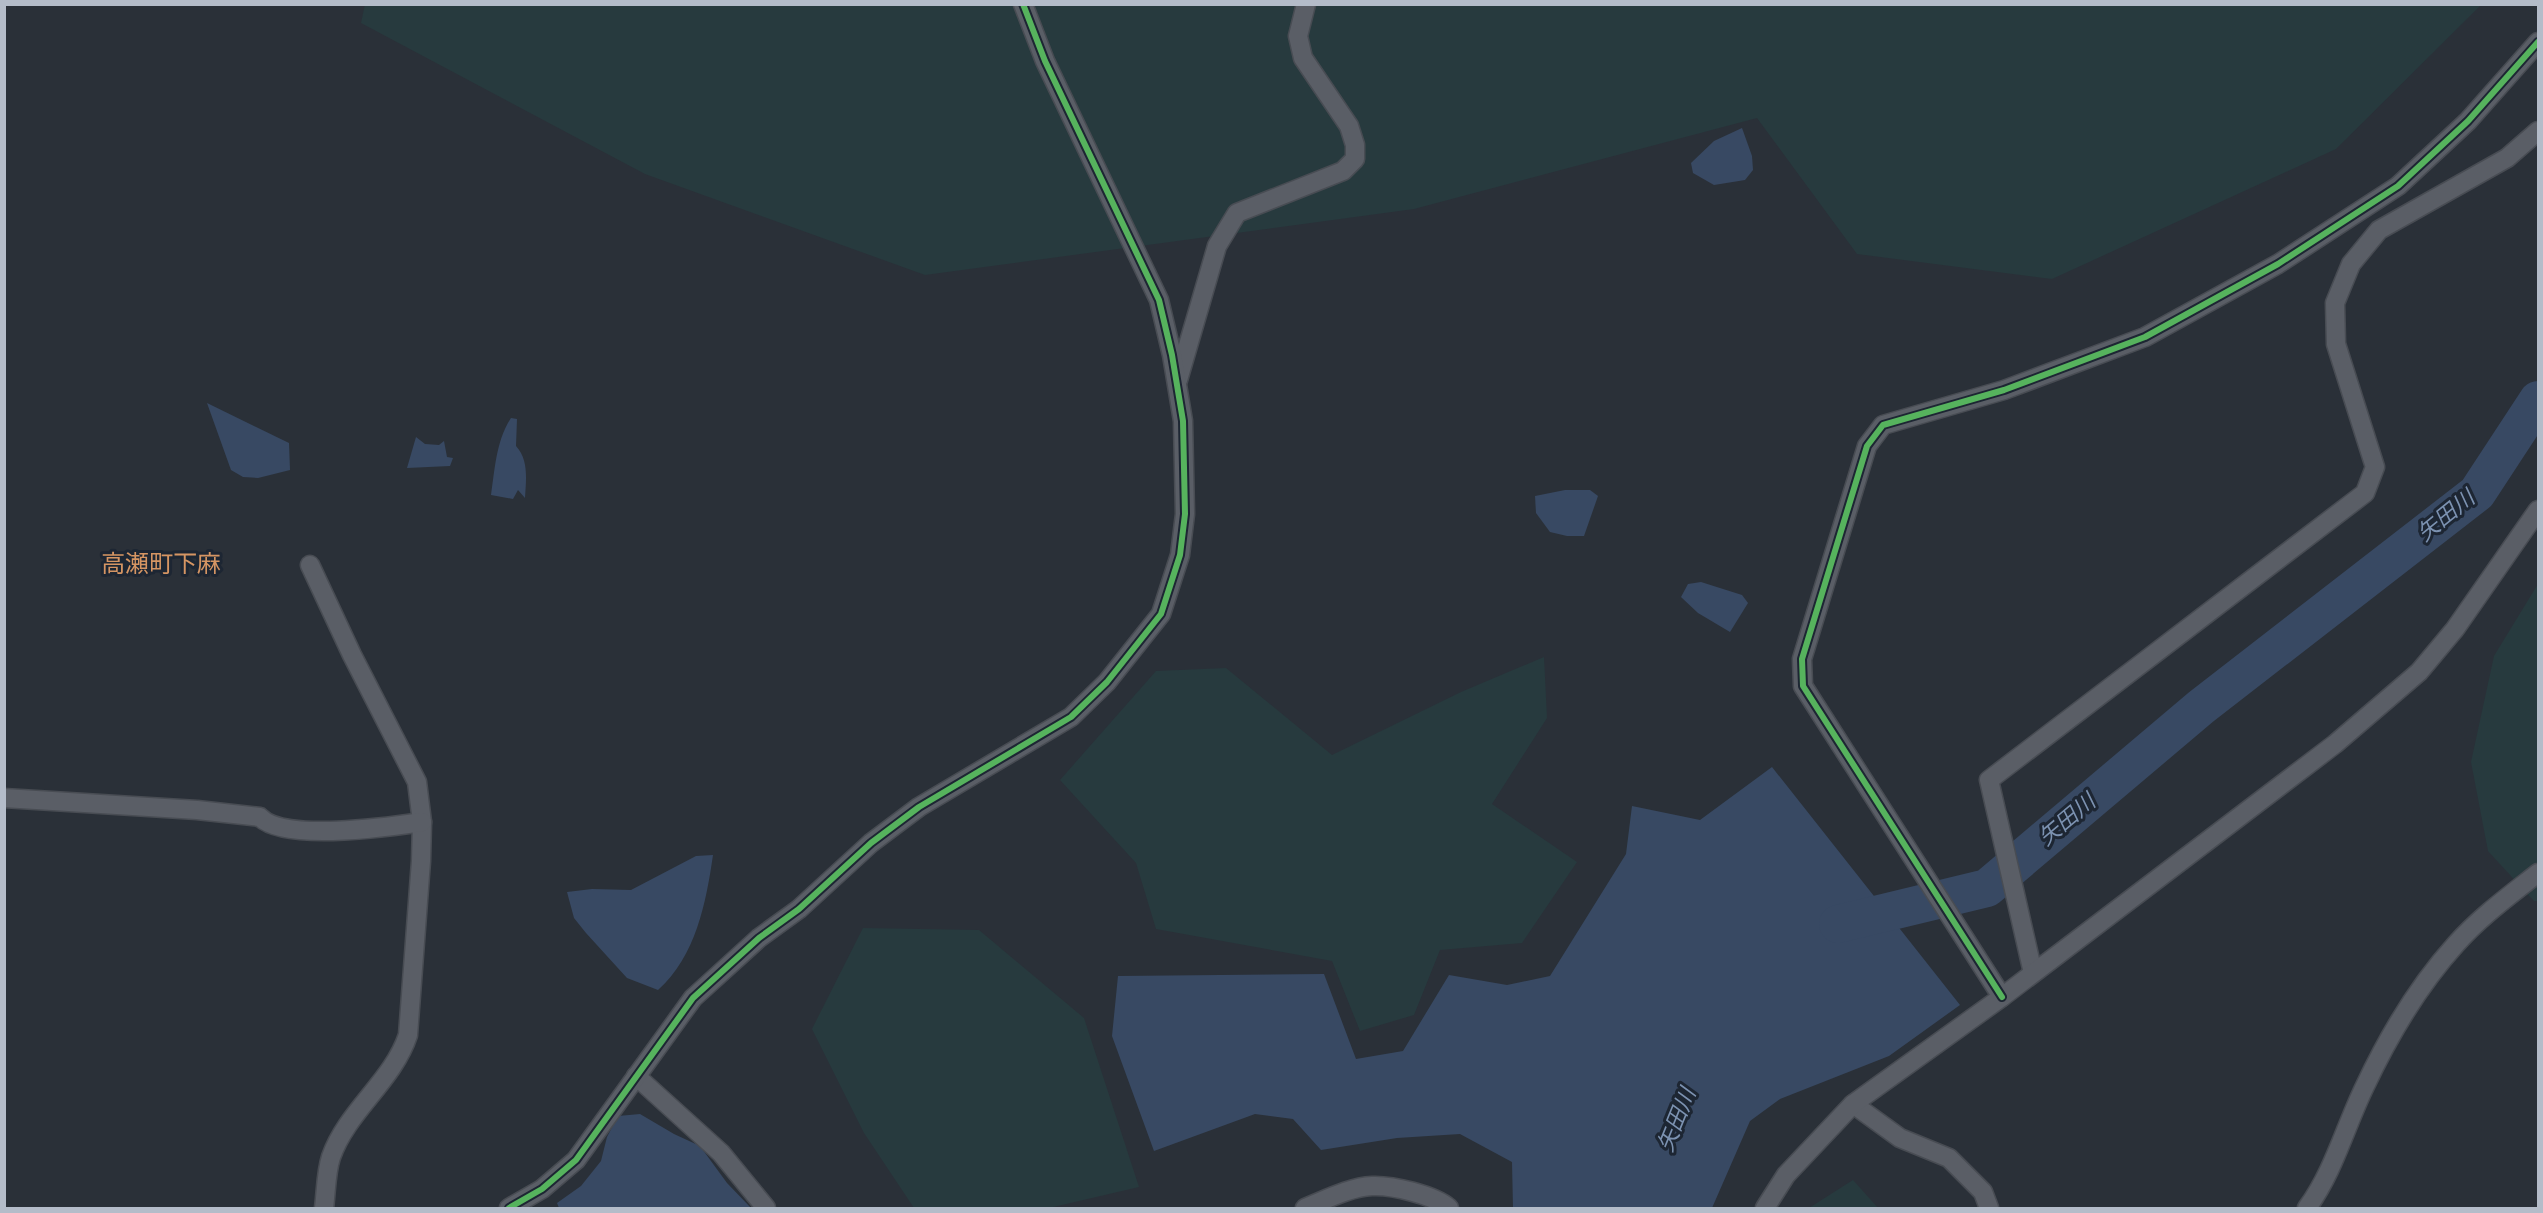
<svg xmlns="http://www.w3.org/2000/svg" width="2543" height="1213" font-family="'Source Sans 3','Noto Sans JP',sans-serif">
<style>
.green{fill:#273a3e}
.water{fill:#384963}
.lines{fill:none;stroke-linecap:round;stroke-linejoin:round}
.river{stroke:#384963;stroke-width:38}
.street-casing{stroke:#484c53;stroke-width:21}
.street{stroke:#5a5e66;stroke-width:18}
.cycleway-casing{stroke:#1d2633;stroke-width:10}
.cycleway{stroke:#56b35d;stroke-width:6}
.labels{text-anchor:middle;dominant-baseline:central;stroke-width:6;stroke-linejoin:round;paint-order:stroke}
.water-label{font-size:22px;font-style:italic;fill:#7c92b1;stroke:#1d2633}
.quarter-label{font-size:24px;fill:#d59563;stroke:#1d2633}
</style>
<rect width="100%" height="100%" fill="#2a3038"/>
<g class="green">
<polygon points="365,4 2481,5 2336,149 2052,279 1857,254 1757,118 1414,209 925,275 645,174 361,23"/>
<polygon points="2538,584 2538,901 2534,901 2488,851 2471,762 2494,656"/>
<polygon points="1544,657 1547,718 1492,804 1577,862 1522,943 1440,950 1414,1015 1360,1031 1332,961 1156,929 1136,863 1060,780 1156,671 1226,668 1332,755 1461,692"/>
<polygon points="863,928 979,930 1084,1018 1139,1187 1049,1208 914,1208 864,1133 812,1029"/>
<polygon points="1853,1180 1878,1208 1809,1208"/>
</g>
<g class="water">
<polygon points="1742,128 1752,156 1753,170 1745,180 1714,185 1693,173 1691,163 1714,141"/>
<polygon points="207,403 289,443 290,470 258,478 243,477 231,470"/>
<path d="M511,418L517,419L516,446C529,460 526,480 525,498L518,490L513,499L491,495C495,469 496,441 511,418Z"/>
<polygon points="416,437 425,444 439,445 444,441 447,457 453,458 450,466 407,468"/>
<polygon points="1565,490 1590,490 1598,496 1584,536 1567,536 1550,532 1536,513 1535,496"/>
<polygon points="1701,582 1742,595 1748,603 1730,632 1698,613 1681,597 1688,584"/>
<polygon points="1772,767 1960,1005 1889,1056 1780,1099 1750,1121 1712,1208 1513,1208 1512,1162 1460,1134 1397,1138 1321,1150 1293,1119 1255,1114 1154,1151 1112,1036 1118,976 1324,974 1356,1059 1403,1051 1449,975 1507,985 1550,976 1626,854 1632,806 1700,820"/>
<path d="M713,855C706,903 696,956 658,990L627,978L586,933L574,918L567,892L592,889L631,890L696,856Z"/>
<polygon points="640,1114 674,1134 700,1146 727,1183 751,1208 559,1208 557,1203 581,1186 601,1161 607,1137 618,1116"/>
</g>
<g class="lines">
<polyline class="river" points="1838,924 1987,888 2201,707 2477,493 2538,400"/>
<defs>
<g id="street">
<polyline points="1178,380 1217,246 1237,213 1343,171 1355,159 1355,145 1349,126 1303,58 1298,36 1306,4"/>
<path d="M310,565L352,655L417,782L422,822L421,861L408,1035C393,1081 347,1111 331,1157C326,1172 326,1193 324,1208"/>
<path d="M4,798L197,810L260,817C283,842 389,827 422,822"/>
<polyline points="2033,973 1989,780 2365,493 2375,467 2336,344 2335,303 2351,264 2379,230 2507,158 2538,131"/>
<polyline points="2002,997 1803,686 1802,659 1867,446 1883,425 2004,390 2145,337 2278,264 2398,186 2468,121 2538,42"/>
<polyline points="636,1076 721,1153 766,1208"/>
<polyline points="1853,1104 1900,1138 1949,1158 1983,1192 1989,1208"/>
<polyline points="509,1208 542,1189 576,1160 693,998 759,938 799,909 871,843 919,807 1071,717 1107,682 1161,614 1180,555 1185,514 1183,421 1172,355 1159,300 1045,61 1023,4"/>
<path d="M1305,1208C1325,1200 1350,1187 1372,1186C1392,1185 1434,1195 1449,1208"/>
<polyline points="1765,1208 1786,1175 1853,1104 2002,997 2335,744 2419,672 2455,629 2538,510"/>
<path d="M2307,1208C2334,1171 2345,1127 2365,1086C2389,1035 2418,986 2456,944C2480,917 2510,895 2538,873"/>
</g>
</defs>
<use href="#street" class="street-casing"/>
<use href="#street" class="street"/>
<defs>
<g id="cycleway">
<polyline points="2002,997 1803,686 1802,659 1867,446 1883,425 2004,390 2145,337 2278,264 2398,186 2468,121 2538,42"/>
<polyline points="509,1208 542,1189 576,1160 693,998 759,938 799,909 871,843 919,807 1071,717 1107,682 1161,614 1180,555 1185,514 1183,421 1172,355 1159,300 1045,61 1023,4"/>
</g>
</defs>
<use href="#cycleway" class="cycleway-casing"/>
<use href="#cycleway" class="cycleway"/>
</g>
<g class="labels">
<g class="water-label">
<text transform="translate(2446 516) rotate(-39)">矢田川</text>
<text transform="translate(2067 820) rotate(-40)">矢田川</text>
<text transform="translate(1677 1120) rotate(-68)">矢田川</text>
</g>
<g class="quarter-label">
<text x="161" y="564">高瀬町下麻</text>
</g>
</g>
<rect width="2543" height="1213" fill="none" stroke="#b4bcc9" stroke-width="12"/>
</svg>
